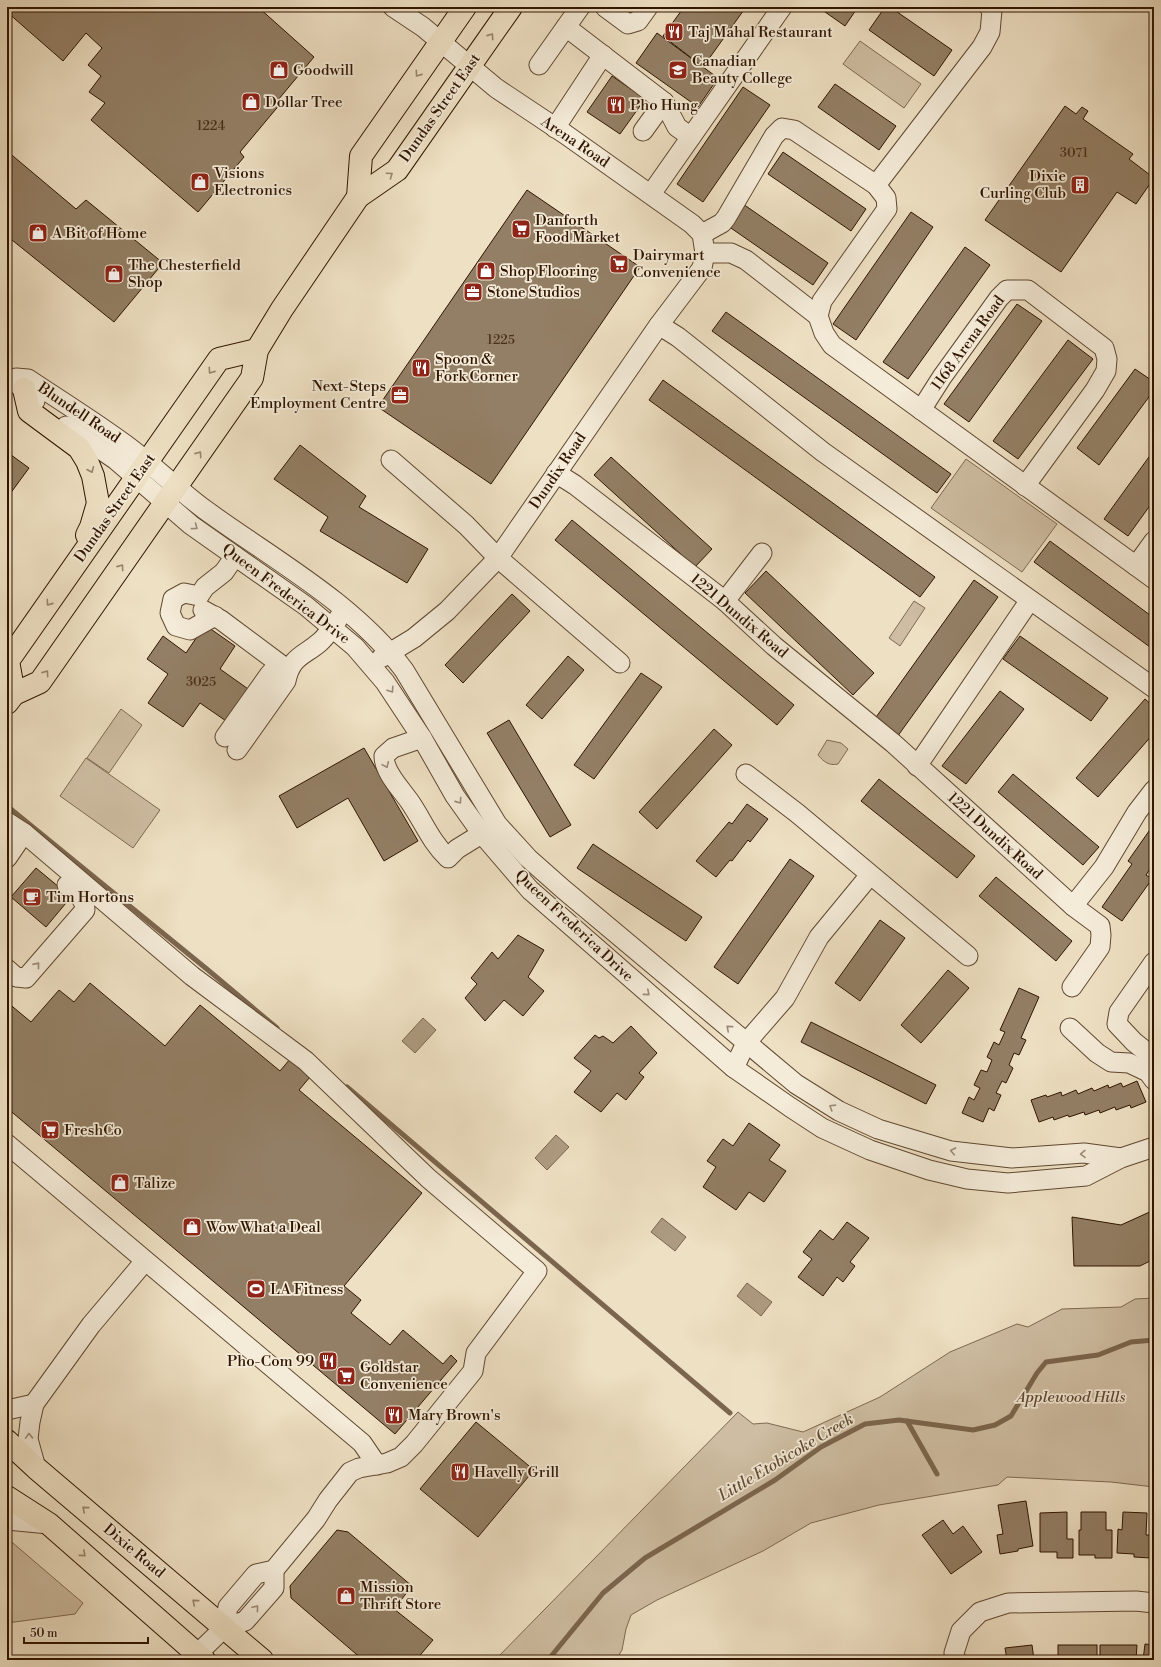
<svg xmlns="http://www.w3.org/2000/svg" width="1161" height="1667" font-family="'Libre Bodoni',serif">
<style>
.green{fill:#cebda2;stroke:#7f6951}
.water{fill:#ad9b81;stroke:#7b654d}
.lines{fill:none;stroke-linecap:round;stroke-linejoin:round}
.stream{stroke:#7b654d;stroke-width:5}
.building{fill:#937f65;stroke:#301500}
.minor-casing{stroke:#604831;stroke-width:21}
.major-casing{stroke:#301500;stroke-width:24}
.minor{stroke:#f4ebd8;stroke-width:19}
.major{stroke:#eee0c3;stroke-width:22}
.oneway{stroke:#98856b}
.oneway2{stroke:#9c8b77}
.labels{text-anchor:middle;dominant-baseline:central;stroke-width:3.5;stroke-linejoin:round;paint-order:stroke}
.number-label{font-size:13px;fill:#493019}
.poi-label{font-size:15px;fill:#301500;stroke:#f4ebd8;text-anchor:start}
.street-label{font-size:15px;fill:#301500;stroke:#f4ebd8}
.park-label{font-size:15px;font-style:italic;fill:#5f4731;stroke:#f4ebd8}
.water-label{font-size:16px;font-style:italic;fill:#624b34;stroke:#f4ebd8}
</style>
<rect width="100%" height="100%" fill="#eee0c3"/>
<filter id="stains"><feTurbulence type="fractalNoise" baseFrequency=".005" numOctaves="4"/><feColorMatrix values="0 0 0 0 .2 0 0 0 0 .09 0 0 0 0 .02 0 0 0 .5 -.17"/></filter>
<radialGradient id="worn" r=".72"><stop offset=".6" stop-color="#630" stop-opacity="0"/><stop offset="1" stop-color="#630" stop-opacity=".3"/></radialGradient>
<g class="green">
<polygon points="860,41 921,84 904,108 843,64"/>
<polygon points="966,459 1057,524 1022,572 931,508"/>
<polygon points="914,601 925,608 900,646 889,638"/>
<polygon points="121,709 142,725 109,773 87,758"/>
<path d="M827,740L841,743L848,749L838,764C829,766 824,762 818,755Z"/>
<polygon points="86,758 160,810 133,848 60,796"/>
<polygon points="1154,1298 1154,1487 1111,1482 1007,1477 998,1485 879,1505 811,1523 763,1551 657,1600 631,1615 626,1629 622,1650 616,1660 495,1660 738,1412 753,1424 767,1423 803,1432 880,1397 950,1352 1017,1324 1028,1327 1062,1309 1121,1307 1135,1299"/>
<polygon points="7,1538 83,1603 75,1614 7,1623"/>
</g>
<g class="water">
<polygon points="423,1018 436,1030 415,1053 402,1041"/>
<polygon points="556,1135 569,1147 547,1170 535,1158"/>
<polygon points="662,1218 686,1237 675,1251 651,1232"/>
<polygon points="747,1283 772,1302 761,1316 737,1296"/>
</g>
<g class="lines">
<g class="stream">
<polyline points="7,806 208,970 277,1028"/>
<polyline points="347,1087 730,1413"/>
<polyline points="907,1421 937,1474"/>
<polyline points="548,1660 603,1593 645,1558 775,1480 821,1447 865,1424 899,1420 973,1430 995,1425 1011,1416 1037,1373 1046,1362 1098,1355 1131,1342 1154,1340"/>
</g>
</g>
<g class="building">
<polygon points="7,7 258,7 314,57 278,100 281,103 240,152 244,157 198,212 91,120 105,103 89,92 101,76 88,65 102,48 86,33 63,61 7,12"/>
<polygon points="684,7 746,7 703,67 663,36"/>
<polygon points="818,7 858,7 845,26"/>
<polygon points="885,7 890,7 952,50 934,76 869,30"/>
<polygon points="657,33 718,78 698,107 636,63"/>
<polygon points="612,76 645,99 620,134 587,112"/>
<polygon points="835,84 896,126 879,150 818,107"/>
<polygon points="743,87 770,105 703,202 677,184"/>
<polygon points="1065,106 1076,114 1082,107 1088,111 1083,119 1133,154 1129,159 1154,178 1136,204 1117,192 1061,272 985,220"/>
<polygon points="7,151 76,209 86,200 163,263 114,322 7,236"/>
<polygon points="783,152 866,209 851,231 768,174"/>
<polygon points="527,190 640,267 491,484 378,407"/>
<polygon points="743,204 828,263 813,285 728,226"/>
<polygon points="911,212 933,227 856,340 833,324"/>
<polygon points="965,247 990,265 908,379 883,362"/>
<polygon points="1017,304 1042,321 969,422 944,404"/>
<polygon points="726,312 951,474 937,493 712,331"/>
<polygon points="1068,340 1093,359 1018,459 993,441"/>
<polygon points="1135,369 1154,382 1154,390 1099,465 1077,448"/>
<polygon points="663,380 935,577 920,597 649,400"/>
<polygon points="300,445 366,496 359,507 428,549 407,583 320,531 328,517 274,479"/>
<polygon points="1154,450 1154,500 1128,536 1104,519"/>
<polygon points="7,452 29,468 7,498"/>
<polygon points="611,457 712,549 695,567 594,475"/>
<polygon points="572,520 794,705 777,725 555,540"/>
<polygon points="1050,541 1154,618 1154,650 1034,562"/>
<polygon points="766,571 874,673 853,695 745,593"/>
<polygon points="974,580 998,597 897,737 874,720"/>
<polygon points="512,594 530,611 463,683 445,665"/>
<polygon points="205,625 235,646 220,669 251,691 229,723 200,703 183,727 148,703 168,674 147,659 163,636 186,653"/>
<polygon points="1020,636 1108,698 1091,721 1003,659"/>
<polygon points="568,656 584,670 542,719 526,705"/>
<polygon points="641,673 662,687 594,779 574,765"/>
<polygon points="1000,691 1024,709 966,784 942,766"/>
<polygon points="1145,699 1154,707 1154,733 1098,797 1076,778"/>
<polygon points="509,720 571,825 550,837 487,733"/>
<polygon points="714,729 732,745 657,829 639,812"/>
<polygon points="364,748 418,841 384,861 348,798 297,828 279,796"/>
<polygon points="1013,774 1099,847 1083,865 998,792"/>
<polygon points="879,779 975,856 957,878 861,801"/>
<polygon points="747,804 768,819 750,842 748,840 732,861 730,860 716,877 696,861 729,822 732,824"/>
<polygon points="1154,824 1154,863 1146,875 1152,879 1122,921 1102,907 1132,864 1128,861"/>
<polygon points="593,844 702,917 686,941 577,868"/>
<polygon points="790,859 814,876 738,984 714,967"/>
<polygon points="36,868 71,897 46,927 11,897"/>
<polygon points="996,877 1072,941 1056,961 979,896"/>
<polygon points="880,920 905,938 860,1001 835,983"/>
<polygon points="518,935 544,950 528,977 544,991 523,1016 504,1000 485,1021 465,998 477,984 471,978 492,952 498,959"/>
<polygon points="948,970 969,988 921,1043 901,1025"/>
<polygon points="90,983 165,1046 200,1005 280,1071 290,1059 310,1077 299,1090 422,1193 344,1286 361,1300 351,1313 390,1345 403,1330 443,1364 451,1355 457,1361 395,1434 7,1108 7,1002 31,1022 59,990 74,1002"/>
<polygon points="1019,988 1039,997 1021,1038 1026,1040 1019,1055 1014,1053 1009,1065 1013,1068 1006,1083 1002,1081 996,1093 1001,1095 994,1111 989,1108 983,1122 962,1113 969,1097 974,1100 980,1088 974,1085 981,1070 987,1072 992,1060 987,1057 994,1042 999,1045 1005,1032 1000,1030"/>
<polygon points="811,1022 936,1085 926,1104 801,1042"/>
<polygon points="631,1026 657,1053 639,1073 644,1077 626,1100 617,1093 601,1112 574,1092 591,1071 574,1058 595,1035 599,1038 603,1036 613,1043"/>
<polygon points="1137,1081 1146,1102 1131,1108 1130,1105 1116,1110 1115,1107 1100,1113 1099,1110 1085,1115 1084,1112 1069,1117 1068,1115 1054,1120 1053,1117 1039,1122 1031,1100 1046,1095 1047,1097 1061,1092 1062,1096 1076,1090 1078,1094 1092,1088 1094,1091 1108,1085 1109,1088 1121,1083 1123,1087"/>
<polygon points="749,1123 780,1145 769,1160 786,1171 764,1202 749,1192 736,1210 703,1187 716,1167 707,1161 723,1139 733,1146"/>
<polygon points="1154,1210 1154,1259 1140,1266 1074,1266 1072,1217 1121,1225"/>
<polygon points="847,1222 869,1238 850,1262 855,1266 843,1282 837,1277 823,1296 798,1277 812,1259 803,1252 820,1230 833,1240"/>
<polygon points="476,1422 534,1470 478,1537 420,1489"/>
<polygon points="1026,1501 1033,1546 1018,1549 1018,1551 1000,1554 997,1535 1003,1534 998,1505"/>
<polygon points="1067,1512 1067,1539 1073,1539 1073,1558 1057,1558 1057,1552 1040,1552 1040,1513"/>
<polygon points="1081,1512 1106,1512 1106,1530 1112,1530 1112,1558 1095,1558 1095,1555 1079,1555 1079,1530 1081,1530"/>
<polygon points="1123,1512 1147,1513 1146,1535 1152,1535 1151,1558 1134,1557 1134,1554 1117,1553 1118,1529 1122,1530"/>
<polygon points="943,1520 953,1534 963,1526 982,1552 951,1574 922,1535"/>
<polygon points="337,1530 348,1532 412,1586 394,1609 433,1640 416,1660 363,1660 291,1598 290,1586"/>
<polygon points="1145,1644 1154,1645 1154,1660 1143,1660"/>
<polygon points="1032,1645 1034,1660 1007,1660 1005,1648"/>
<rect x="1058" y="1645" width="39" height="15"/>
<polygon points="1100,1645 1137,1645 1136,1660 1100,1660"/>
</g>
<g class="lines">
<defs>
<g id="minor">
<polyline points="605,7 628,24 638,21 648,7"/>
<polyline points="566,27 664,102 677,127 691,137"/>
<polyline points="539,65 580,7"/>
<polyline points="555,128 603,55"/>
<polyline points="643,131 664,102"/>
<polyline points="876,185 982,47 990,32 992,10 989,7"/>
<polyline points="651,194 782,7"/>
<polyline points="702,234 722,223 726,218 774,136 782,128 794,130 876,185 886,198 887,209 822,301 818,316 824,333 832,345 1154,579"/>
<polyline points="705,253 731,253 746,260 818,316"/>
<polyline points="659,325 678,337 823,452 1154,688"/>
<polyline points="7,377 24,389 35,401"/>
<path d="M16,378L28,379C61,401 95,422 126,445C153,465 177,489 204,509C271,558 353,602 404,670L497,824L528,858L563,889L796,1084L839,1111L878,1129L951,1151L1012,1158L1084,1153L1121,1158"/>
<polyline points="921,410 942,377 999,298 1007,290 1028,290 1104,348 1107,359 1106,371 1095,390 1025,486"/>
<polyline points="66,426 116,460 191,525 306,606 355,647 385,682 422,738 455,796 482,834 530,890 734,1068 790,1107 822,1128 870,1150 929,1170 967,1179 1008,1183 1086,1176 1121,1158 1154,1147"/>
<polyline points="391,460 466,525 498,558 620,663"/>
<polyline points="556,473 575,485 725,601 774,646 893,743 1073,906 1100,926 1101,935 1100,947 1072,987"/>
<polyline points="1136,566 1154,541"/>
<polyline points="725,601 762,553"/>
<polyline points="203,610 221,620 288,670"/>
<polyline points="215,616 190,630 176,626 170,613 173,599 184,593 199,596 205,587 224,572 235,556"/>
<polyline points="381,658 414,638 447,611 498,558 659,325 702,268 705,253 702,234 692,224 565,134 496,88 423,27 393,7"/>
<polyline points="225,737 269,675 279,664"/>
<path d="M422,738L393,748L384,756C384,772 401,789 410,802C423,821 431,842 448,858L457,849L491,828"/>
<path d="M237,750L286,681C291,656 304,656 320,642C328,635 334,625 340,616"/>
<polyline points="917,766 1030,600"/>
<polyline points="746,774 797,813 968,956"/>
<polyline points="7,822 24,833 192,976 306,1061 428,1178 537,1271 476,1353 473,1371 414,1444 401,1457 387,1463 359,1468 350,1472 328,1500 316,1519 274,1570 256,1574 228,1607 224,1628"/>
<polyline points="7,858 24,833"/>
<polyline points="1073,906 1104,867 1137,812 1154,790"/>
<polyline points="1154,962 1119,1012 1117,1024 1134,1042 1154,1058"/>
<path d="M7,969L16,977L26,978L85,910C85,898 76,893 67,885"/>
<polyline points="1070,1028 1097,1053 1111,1062 1129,1063 1148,1072 1154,1080"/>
<polyline points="734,1068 746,1043 785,998 819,937 870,875"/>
<polyline points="7,1144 362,1443 377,1465"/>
<polyline points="7,1410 34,1404"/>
<polyline points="36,1468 28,1439 30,1422 34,1404 91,1325 145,1261"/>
<polyline points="7,1520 49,1524"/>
<polyline points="191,1660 224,1628 245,1621 274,1588 274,1570"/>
<polyline points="956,1660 954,1653 961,1631 980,1612 1008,1603 1136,1601 1154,1603"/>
</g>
<g id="major">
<polyline points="358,197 361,156 465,7"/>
<polyline points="24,389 29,411 79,448 87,461 93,476 98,503 91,527 87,535"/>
<polyline points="14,694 8,661 219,359 257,350"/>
<polyline points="7,703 14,694 40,682 252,378 257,350 282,309 358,197 397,170 511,7"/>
<polyline points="7,1441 36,1468 262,1660"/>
<polyline points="7,1497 49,1524 204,1660"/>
</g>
</defs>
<use href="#minor" class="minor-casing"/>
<use href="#major" class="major-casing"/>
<use href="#minor" class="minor"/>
<use href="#major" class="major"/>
</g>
<defs><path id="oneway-chevron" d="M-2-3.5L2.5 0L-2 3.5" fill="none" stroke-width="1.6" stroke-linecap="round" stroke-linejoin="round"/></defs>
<g class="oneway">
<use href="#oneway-chevron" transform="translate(491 36) rotate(-55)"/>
<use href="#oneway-chevron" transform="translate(418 74) rotate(125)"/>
<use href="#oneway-chevron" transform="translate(390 175) rotate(-35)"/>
<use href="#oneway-chevron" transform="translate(211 371) rotate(125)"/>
<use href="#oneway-chevron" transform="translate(199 454) rotate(-55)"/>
<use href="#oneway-chevron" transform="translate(91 470) rotate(67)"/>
<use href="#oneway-chevron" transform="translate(121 567) rotate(-55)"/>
<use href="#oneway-chevron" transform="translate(49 603) rotate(125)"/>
<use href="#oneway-chevron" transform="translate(46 673) rotate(-55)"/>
<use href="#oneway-chevron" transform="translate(85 1509) rotate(-140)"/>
<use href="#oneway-chevron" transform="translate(83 1554) rotate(41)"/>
<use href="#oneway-chevron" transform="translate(195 1602) rotate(-140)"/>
</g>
<g class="oneway2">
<use href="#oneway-chevron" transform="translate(195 527) rotate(36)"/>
<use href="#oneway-chevron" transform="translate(391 690) rotate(56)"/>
<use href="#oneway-chevron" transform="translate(386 765) rotate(66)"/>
<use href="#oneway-chevron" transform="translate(459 801) rotate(55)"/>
<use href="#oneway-chevron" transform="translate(37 965) rotate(-51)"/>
<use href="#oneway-chevron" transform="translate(647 993) rotate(41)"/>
<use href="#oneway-chevron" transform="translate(729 1028) rotate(-140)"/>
<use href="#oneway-chevron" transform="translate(832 1107) rotate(-148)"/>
<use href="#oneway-chevron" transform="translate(953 1151) rotate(-169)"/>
<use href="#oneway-chevron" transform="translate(1083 1154) rotate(179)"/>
<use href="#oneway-chevron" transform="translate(29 1436) rotate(-92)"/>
<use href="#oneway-chevron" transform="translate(256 1608) rotate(-50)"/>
</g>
<defs>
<symbol id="restaurant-square" viewBox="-11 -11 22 22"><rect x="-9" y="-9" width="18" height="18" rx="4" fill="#8f2418" stroke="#f4ebd8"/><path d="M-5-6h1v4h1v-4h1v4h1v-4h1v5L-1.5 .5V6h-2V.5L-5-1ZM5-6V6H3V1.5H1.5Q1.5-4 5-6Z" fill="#fff"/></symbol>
<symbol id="shop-square" viewBox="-11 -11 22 22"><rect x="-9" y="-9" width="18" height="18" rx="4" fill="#8f2418" stroke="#f4ebd8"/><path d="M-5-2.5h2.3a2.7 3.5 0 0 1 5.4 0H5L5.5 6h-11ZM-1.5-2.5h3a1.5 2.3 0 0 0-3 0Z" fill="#fff"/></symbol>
<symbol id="university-square" viewBox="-11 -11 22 22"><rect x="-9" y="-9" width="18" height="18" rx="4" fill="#8f2418" stroke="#f4ebd8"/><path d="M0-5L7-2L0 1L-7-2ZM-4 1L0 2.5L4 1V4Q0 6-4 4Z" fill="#fff"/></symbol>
<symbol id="building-square" viewBox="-11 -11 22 22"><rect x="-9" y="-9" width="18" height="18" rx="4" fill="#8f2418" stroke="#f4ebd8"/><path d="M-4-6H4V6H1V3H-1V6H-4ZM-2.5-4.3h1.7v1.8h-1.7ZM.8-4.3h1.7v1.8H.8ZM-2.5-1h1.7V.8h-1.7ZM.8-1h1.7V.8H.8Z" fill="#fff"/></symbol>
<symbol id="supermarket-square" viewBox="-11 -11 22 22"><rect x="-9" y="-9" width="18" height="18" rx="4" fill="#8f2418" stroke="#f4ebd8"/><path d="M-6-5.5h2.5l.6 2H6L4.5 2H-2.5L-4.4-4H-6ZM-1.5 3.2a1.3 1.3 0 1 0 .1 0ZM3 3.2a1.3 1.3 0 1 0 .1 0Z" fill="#fff"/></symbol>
<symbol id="office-square" viewBox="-11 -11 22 22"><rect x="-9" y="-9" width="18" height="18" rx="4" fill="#8f2418" stroke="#f4ebd8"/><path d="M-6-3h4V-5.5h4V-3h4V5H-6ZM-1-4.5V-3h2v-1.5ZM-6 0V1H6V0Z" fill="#fff"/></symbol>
<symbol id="cafe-square" viewBox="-11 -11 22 22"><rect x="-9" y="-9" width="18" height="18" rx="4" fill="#8f2418" stroke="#f4ebd8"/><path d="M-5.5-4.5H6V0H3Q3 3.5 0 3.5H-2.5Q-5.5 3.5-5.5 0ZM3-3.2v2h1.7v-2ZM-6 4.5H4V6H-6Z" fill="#fff"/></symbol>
<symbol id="stadium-square" viewBox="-11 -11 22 22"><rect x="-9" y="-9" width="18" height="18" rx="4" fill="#8f2418" stroke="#f4ebd8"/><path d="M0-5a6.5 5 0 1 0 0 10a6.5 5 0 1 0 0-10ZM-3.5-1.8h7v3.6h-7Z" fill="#fff"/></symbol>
</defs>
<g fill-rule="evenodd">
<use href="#restaurant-square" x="663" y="21" width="22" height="22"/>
<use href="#shop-square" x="268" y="59" width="22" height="22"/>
<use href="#university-square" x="667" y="59" width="22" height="22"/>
<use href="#shop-square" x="240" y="91" width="22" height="22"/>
<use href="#restaurant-square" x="605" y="94" width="22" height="22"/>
<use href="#shop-square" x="189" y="171" width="22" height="22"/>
<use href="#building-square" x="1069" y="174" width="22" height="22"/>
<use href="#supermarket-square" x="510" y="218" width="22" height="22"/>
<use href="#shop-square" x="27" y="222" width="22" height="22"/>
<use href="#supermarket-square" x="608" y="253" width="22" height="22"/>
<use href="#shop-square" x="475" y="260" width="22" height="22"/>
<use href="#shop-square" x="103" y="263" width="22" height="22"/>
<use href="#office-square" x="462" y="281" width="22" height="22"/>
<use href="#restaurant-square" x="410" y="357" width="22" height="22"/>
<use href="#office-square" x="389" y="384" width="22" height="22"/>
<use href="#cafe-square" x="21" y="886" width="22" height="22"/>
<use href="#supermarket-square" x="39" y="1119" width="22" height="22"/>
<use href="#shop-square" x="109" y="1172" width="22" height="22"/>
<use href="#shop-square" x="181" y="1216" width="22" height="22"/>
<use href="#stadium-square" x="245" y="1278" width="22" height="22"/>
<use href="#restaurant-square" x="317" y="1350" width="22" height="22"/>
<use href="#supermarket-square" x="335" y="1365" width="22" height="22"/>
<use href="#restaurant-square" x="383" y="1404" width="22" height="22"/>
<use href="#restaurant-square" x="449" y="1461" width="22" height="22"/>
<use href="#shop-square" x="335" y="1585" width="22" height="22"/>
</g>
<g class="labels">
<g class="number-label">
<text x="211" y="126">1224</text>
<text x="1074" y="153">3071</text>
<text x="501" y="340">1225</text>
<text x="201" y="682">3025</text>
</g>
<g class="poi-label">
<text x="688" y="32">Taj Mahal Restaurant</text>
<text x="692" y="61">Canadian<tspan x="692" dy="17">Beauty College</tspan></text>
<text x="293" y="70">Goodwill</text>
<text x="265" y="102">Dollar Tree</text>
<text x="630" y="105">Pho Hung</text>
<text x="214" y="173">Visions<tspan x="214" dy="17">Electronics</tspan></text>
<text x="1066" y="176" text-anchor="end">Dixie<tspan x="1066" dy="17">Curling Club</tspan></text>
<text x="535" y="220">Danforth<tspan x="535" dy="17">Food Market</tspan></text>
<text x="52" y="233">A Bit of Home</text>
<text x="633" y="255">Dairymart<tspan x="633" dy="17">Convenience</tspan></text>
<text x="128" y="265">The Chesterfield<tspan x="128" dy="17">Shop</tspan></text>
<text x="500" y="271">Shop Flooring</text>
<text x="487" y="292">Stone Studios</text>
<text x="435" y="359">Spoon &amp;<tspan x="435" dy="17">Fork Corner</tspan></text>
<text x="386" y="386" text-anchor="end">Next-Steps<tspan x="386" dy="17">Employment Centre</tspan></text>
<text x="46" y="897">Tim Hortons</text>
<text x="64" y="1130">FreshCo</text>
<text x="134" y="1183">Talize</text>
<text x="206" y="1227">Wow What a Deal</text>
<text x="270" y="1289">LA Fitness</text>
<text x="314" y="1361" text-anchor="end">Pho-Com 99</text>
<text x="360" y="1367">Goldstar<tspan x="360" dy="17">Convenience</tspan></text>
<text x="408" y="1415">Mary Brown's</text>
<text x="474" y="1472">Havelly Grill</text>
<text x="360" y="1587">Mission<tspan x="360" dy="17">Thrift Store</tspan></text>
</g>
<g class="street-label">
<text transform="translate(440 108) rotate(-55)">Dundas Street East</text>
<text transform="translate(575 142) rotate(34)">Arena Road</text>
<text transform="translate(968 343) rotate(-54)">1168 Arena Road</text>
<text transform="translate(79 413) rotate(34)">Blundell Road</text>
<text transform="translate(558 471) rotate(-56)">Dundix Road</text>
<text transform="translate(115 508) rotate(-55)">Dundas Street East</text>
<text transform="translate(286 594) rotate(37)">Queen Frederica Drive</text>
<text transform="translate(739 616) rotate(40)">1221 Dundix Road</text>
<text transform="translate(995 836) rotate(42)">1221 Dundix Road</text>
<text transform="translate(574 926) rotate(43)">Queen Frederica Drive</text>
<text transform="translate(134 1551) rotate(40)">Dixie Road</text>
</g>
<g class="park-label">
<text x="1071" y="1397">Applewood Hills</text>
</g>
<g class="water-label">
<text transform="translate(786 1457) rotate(-31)">Little Etobicoke Creek</text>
</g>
</g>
<rect width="1161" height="1667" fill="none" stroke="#eee0c3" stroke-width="24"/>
<rect x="8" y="8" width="1145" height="1651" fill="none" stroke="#301500" stroke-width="2"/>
<rect x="12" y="12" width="1137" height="1643" fill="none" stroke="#301500"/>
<path d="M24 1637v6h124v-6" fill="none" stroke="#301500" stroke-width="2"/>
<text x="30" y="1637" font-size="12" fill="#301500" stroke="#f4ebd8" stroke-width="3" paint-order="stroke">50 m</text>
<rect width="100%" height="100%" filter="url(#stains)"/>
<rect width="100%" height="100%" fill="url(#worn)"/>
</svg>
